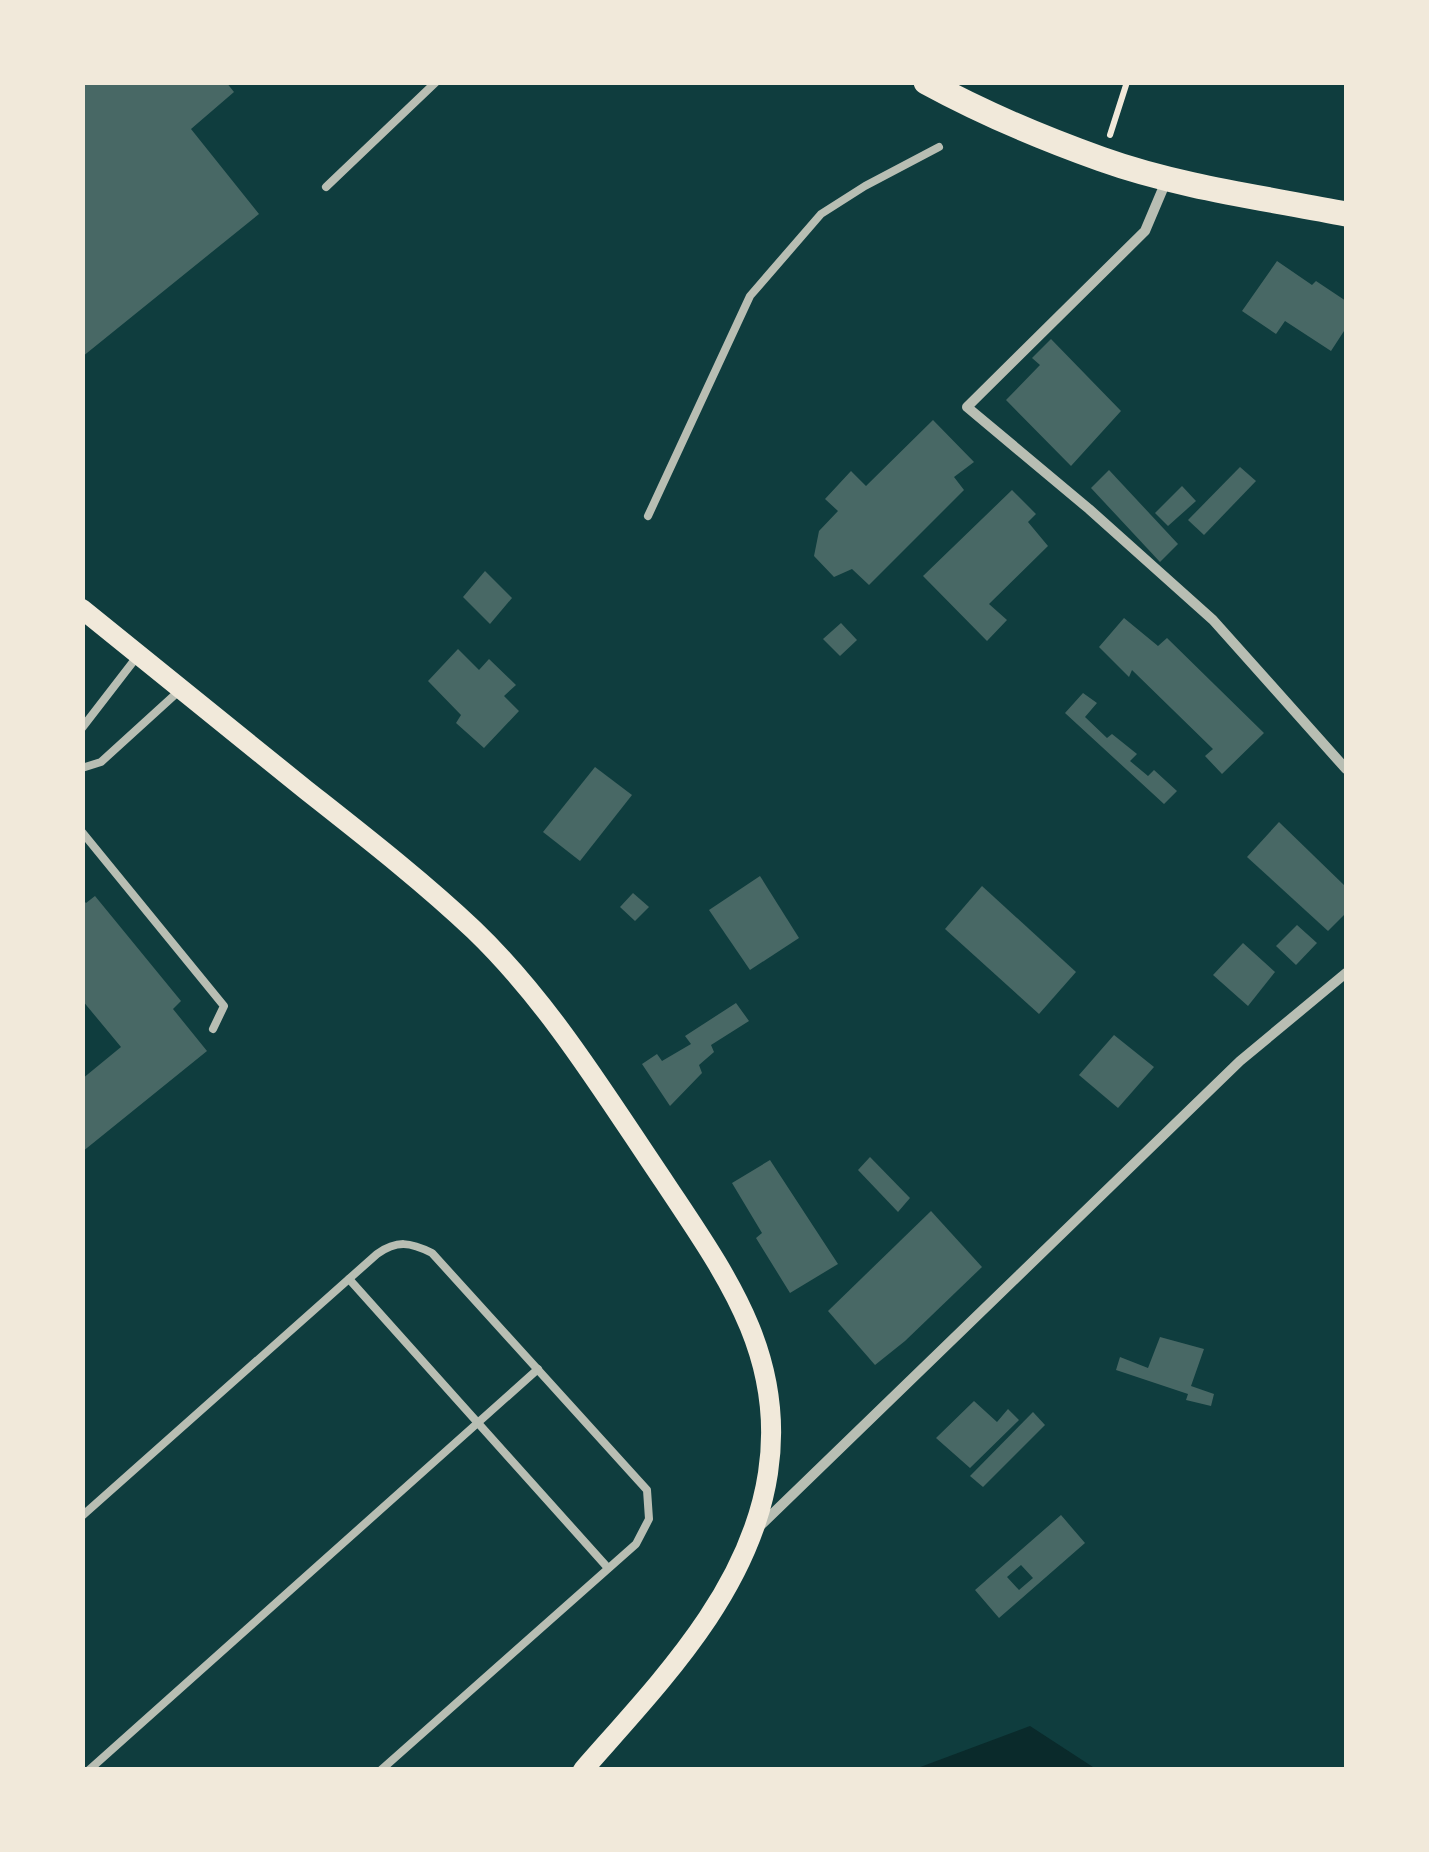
<svg xmlns="http://www.w3.org/2000/svg" width="1429" height="1852" font-family="'Titillium Web',sans-serif">
<style>
.water{fill:#0a2a2b}
.building{fill:#486865;fill-rule:evenodd}
.lines{fill:none;stroke-linecap:round;stroke-linejoin:round}
.path{stroke:#f1e9da;stroke-width:6}
.service{stroke:#b8beb3;stroke-width:8}
.minor{stroke:#b8beb3;stroke-width:10}
.secondary{stroke:#f1e9da;stroke-width:20}
.primary{stroke:#f1e9da;stroke-width:25}
</style>
<rect width="100%" height="100%" fill="#0f3d3e"/>
<polygon class="water" points="1030,1726 1096,1769 915,1769"/>
<g class="building">
<polygon points="82,82 226,82 234,92 191,129 259,214 82,357"/>
<polygon points="1277,261 1312,285 1316,281 1346,301 1346,328 1331,351 1285,321 1276,334 1242,311"/>
<polygon points="1051,339 1121,411 1071,466 1006,400 1040,365 1032,358"/>
<polygon points="933,420 974,462 954,477 964,490 869,585 852,569 834,577 814,556 819,531 838,511 825,499 851,471 866,486"/>
<polygon points="1240,467 1256,481 1204,535 1188,520"/>
<polygon points="1109,470 1178,544 1160,562 1091,488"/>
<polygon points="1182,486 1196,501 1168,526 1155,513"/>
<polygon points="1012,490 1036,514 1028,522 1048,546 989,604 1007,620 987,641 923,576"/>
<polygon points="485,571 512,598 490,624 463,597"/>
<polygon points="1124,618 1158,646 1167,638 1264,733 1222,774 1205,756 1213,749 1132,670 1129,677 1099,647"/>
<polygon points="841,623 857,640 840,656 823,639"/>
<polygon points="458,649 479,670 489,659 516,685 504,696 519,711 484,748 456,723 461,715 428,681"/>
<polygon points="1083,693 1097,703 1085,717 1107,738 1112,734 1137,754 1130,761 1148,776 1154,770 1177,791 1164,804 1065,713"/>
<polygon points="595,767 632,795 580,861 543,832"/>
<polygon points="1279,822 1346,887 1346,913 1328,931 1247,857"/>
<polygon points="760,876 799,938 750,970 709,910"/>
<polygon points="982,886 1076,972 1039,1014 945,929"/>
<polygon points="633,893 649,907 635,921 620,907"/>
<polygon points="95,896 181,1001 173,1009 207,1051 82,1152 82,1079 121,1047 82,1000 82,899 86,903"/>
<polygon points="1297,925 1317,943 1296,965 1276,946"/>
<polygon points="1243,943 1275,972 1248,1006 1213,975"/>
<polygon points="736,1003 749,1021 711,1045 714,1052 699,1065 702,1073 670,1106 642,1064 657,1054 662,1061 691,1044 685,1036"/>
<polygon points="1114,1035 1154,1067 1118,1108 1079,1075"/>
<polygon points="870,1157 910,1198 898,1212 858,1170"/>
<polygon points="770,1160 838,1264 790,1293 756,1238 762,1233 732,1183"/>
<polygon points="931,1211 982,1267 905,1341 875,1365 828,1311"/>
<polygon points="1160,1337 1204,1349 1191,1386 1214,1394 1211,1406 1186,1400 1188,1394 1116,1370 1120,1357 1148,1368"/>
<polygon points="974,1401 997,1422 1008,1409 1019,1420 970,1468 936,1438"/>
<polygon points="1033,1412 1045,1425 983,1487 970,1476"/>
<path d="M1061,1515L1085,1543L999,1618L975,1590ZM1021,1565L1033,1578L1019,1590L1007,1577Z"/>
</g>
<g class="lines">
<polyline class="path" points="1110,135 1127,82"/>
<g class="service">
<polyline points="326,187 436,82"/>
<polyline points="648,516 750,296 821,214 865,186 939,147"/>
<polyline points="82,728 136,658"/>
<polyline points="82,768 101,762 179,691"/>
<polyline points="82,832 224,1006 213,1029"/>
<polyline points="349,1279 608,1568"/>
<path d="M82,1516L377,1254C397,1240 410,1242 432,1253L647,1490L649,1519L636,1544L381,1770"/>
<polyline points="89,1770 538,1369"/>
</g>
<g class="minor">
<polyline points="1167,179 1145,231 967,407 1089,509 1213,620 1346,769"/>
<polyline points="761,1525 1240,1061 1346,973"/>
</g>
<path class="secondary" d="M82,609C157,669 231,730 306,790C363,835 421,880 474,930C550,1003 606,1096 665,1183C726,1275 786,1356 768,1473C750,1592 659,1683 583,1770"/>
<path class="primary" d="M926,82C981,112 1042,138 1101,159C1179,187 1265,198 1346,214"/>
</g>
<rect width="1429" height="1852" fill="none" stroke="#f1e9da" stroke-width="170"/>
</svg>
